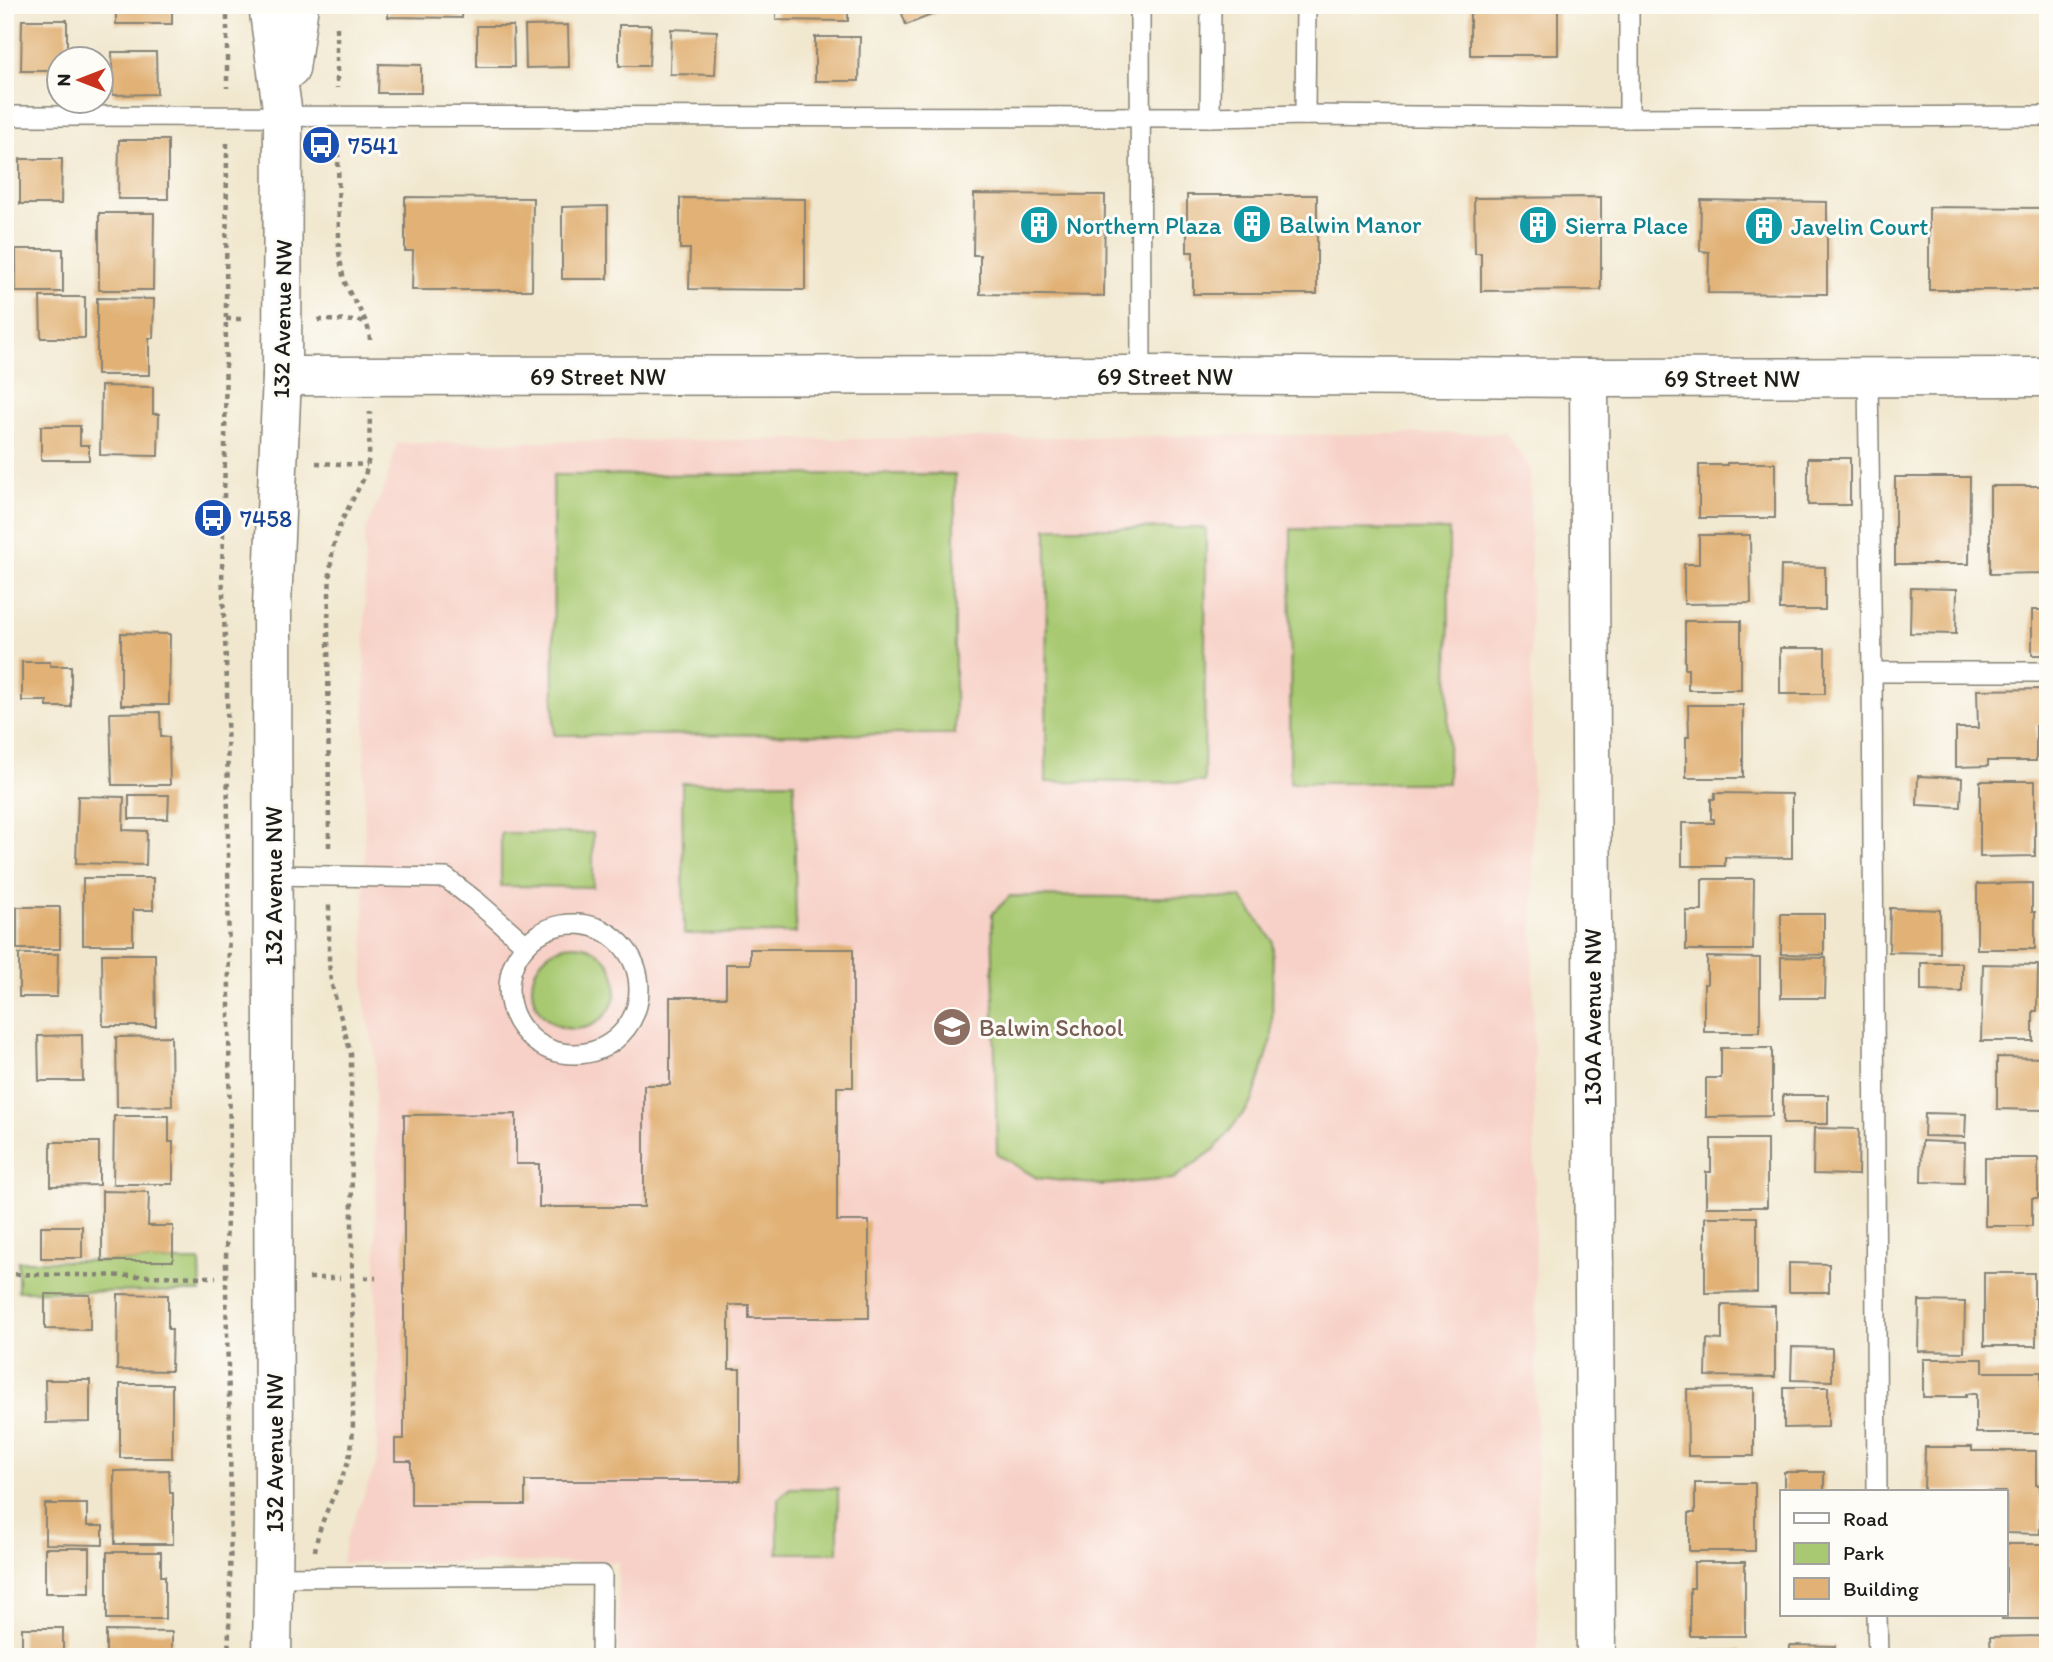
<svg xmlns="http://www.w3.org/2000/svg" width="2053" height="1662" font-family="Itim,sans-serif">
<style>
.built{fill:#f7d1c7}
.green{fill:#a8c971;stroke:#627246;stroke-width:2}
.building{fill:#e1b175}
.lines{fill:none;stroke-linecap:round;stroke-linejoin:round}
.service-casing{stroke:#868275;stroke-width:22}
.minor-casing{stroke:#868275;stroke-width:41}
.tertiary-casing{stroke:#868275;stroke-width:41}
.path{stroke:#868275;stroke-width:4.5;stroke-dasharray:5 5;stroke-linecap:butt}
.service{stroke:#fff;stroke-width:19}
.minor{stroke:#fff;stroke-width:38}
.tertiary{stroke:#fff;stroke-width:38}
.labels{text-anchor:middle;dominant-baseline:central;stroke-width:6;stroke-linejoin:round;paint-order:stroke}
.transit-label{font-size:24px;fill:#164399;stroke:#fdfcf7;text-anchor:start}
.culture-label{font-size:24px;fill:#0d838f;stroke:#fdfcf7;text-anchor:start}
.street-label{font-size:24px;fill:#1c1c1c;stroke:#fdfcf7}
.education-label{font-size:24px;fill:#785e54;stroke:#fdfcf7;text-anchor:start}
</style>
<rect width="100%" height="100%" fill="#fdfcf7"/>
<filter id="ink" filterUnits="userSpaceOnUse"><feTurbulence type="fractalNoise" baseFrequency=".0143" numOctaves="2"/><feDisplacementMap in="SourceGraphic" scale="14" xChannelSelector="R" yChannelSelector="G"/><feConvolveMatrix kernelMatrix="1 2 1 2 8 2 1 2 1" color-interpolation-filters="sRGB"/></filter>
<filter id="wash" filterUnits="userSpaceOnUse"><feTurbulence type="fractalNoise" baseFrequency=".00686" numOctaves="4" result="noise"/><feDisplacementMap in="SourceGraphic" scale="28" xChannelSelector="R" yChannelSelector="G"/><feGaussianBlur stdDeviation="1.57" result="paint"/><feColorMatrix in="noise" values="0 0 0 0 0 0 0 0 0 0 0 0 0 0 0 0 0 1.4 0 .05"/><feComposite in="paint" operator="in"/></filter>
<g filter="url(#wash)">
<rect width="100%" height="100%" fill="#f1e7ce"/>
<polygon class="built" points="1505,433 1530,468 1538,1657 618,1657 618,1562 342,1563 345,1542 377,1462 375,1052 364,1002 365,532 386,483 397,443"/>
<g class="green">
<polygon points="955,474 955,734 554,735 553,475"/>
<polygon points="1047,528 1206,528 1204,782 1046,782"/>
<polygon points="1291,529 1449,530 1448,783 1290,783"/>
<polygon points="794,782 796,933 684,934 682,783"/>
<polygon points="501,833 593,833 593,887 501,886"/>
<polygon points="1010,896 1242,898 1273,941 1272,1039 1252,1102 1215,1149 1173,1179 1100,1185 1037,1178 997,1154 992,914"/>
<circle cx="574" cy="987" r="42"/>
<polygon points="18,1261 200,1261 201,1292 18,1291"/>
<polygon points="790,1488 838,1488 838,1553 778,1553 778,1499"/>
</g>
<g id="blocks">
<g class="building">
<rect x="116" y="5" width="56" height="19"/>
<polygon points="388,5 462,5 462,18 388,17"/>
<polygon points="776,5 848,5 848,21 776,20"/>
<polygon points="899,5 957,5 906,25"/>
<rect x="1470" y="5" width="88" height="50"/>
<polygon points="22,20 67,20 67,60 60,60 60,71 21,71"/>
<polygon points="568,25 569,67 526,68 525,26"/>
<polygon points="619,25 651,25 649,66 619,66"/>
<polygon points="477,26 513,26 514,67 477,67"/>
<polygon points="671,29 717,31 715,75 670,74"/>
<polygon points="815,37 860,37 859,81 815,81"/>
<polygon points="112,52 156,52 157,94 113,95"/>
<polygon points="379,64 421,65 421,93 378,93"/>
<polygon points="119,140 168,140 168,199 118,199"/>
<polygon points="20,159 62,159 61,204 20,204"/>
<polygon points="974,194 1105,195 1104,296 980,294 980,255 973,255"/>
<polygon points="1187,195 1317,195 1317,294 1193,294 1193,252 1187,252"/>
<polygon points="405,197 533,198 532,290 412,290 413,251 405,251"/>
<polygon points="1601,197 1601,290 1481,291 1481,253 1475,253 1474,198"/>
<polygon points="680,198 805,199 805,290 689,289 690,249 680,249"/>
<polygon points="1701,200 1827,202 1827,294 1708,293 1709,252 1700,251"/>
<polygon points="608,206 608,279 562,279 562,207"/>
<polygon points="1929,207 2048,208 2048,290 1929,290"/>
<polygon points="99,213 154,213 153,290 99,290"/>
<rect x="16" y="249" width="47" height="43"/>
<polygon points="40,297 85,297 85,338 41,338"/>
<polygon points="97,298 154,299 153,338 149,338 149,375 97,375"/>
<polygon points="101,386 153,387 153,414 159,414 158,456 100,455"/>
<polygon points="41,426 80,426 80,445 89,445 89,460 41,460"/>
<rect x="1808" y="458" width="42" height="47"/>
<polygon points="1727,463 1775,463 1775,518 1699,518 1699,465 1727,465"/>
<polygon points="1895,477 1970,477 1969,564 1895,564"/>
<polygon points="1990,486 2048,486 2048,573 1990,574"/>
<polygon points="1699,535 1750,535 1751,603 1684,604 1684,564 1699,564"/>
<polygon points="1781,566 1825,567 1825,610 1780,610"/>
<polygon points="1911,588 1957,589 1956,634 1910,633"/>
<rect x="2032" y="610" width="16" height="45"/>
<polygon points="1685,621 1741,621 1741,690 1688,690 1688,669 1685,669"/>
<polygon points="121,633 170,634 169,705 121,705"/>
<rect x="1780" y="648" width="45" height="46"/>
<polygon points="22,662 50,662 50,666 71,666 71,707 47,707 47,701 22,701"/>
<polygon points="2043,689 2044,725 2036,725 2036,761 1988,761 1988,766 1956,767 1956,728 1978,728 1977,690"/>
<polygon points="1688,705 1743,705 1743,778 1686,778 1686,737 1689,737"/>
<polygon points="160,712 161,737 169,737 170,785 112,785 110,713"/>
<polygon points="1918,776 1962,778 1961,807 1917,805"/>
<polygon points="1980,781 2035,781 2035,856 1980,857"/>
<polygon points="1715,793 1792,794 1792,858 1725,857 1725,866 1682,866 1682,823 1714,823 1714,819 1711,819 1711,799 1715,799"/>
<polygon points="129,795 169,795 168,819 129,819"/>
<polygon points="78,796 124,797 123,830 147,831 146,865 76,863"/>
<polygon points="83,878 153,878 153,910 133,910 133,945 83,945"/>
<polygon points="1702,879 1754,879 1753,950 1686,950 1686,911 1702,911"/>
<polygon points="2032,883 2032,912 2035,912 2035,949 1977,949 1977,884"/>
<rect x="17" y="907" width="43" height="42"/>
<polygon points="1890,908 1940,910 1940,953 1889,952"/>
<polygon points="1781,914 1824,914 1824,955 1781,954"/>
<polygon points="750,949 853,949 853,1087 837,1087 837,1221 869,1221 869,1318 749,1318 749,1305 729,1305 729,1369 740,1369 740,1481 525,1481 525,1505 411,1505 411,1461 395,1461 395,1439 404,1439 404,1115 516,1114 516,1164 539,1164 539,1207 644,1207 644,1085 670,1085 670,997 726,997 726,964 750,964"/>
<polygon points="19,954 58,954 57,997 19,997"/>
<polygon points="102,954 155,954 156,1026 103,1026"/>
<polygon points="1707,957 1760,958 1760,1032 1704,1032 1704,984 1707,984"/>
<polygon points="1781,957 1826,958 1825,998 1781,998"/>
<polygon points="1921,963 1962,963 1962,992 1921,991"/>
<polygon points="1983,964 2038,965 2037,1011 2033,1011 2033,1041 1981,1041"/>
<polygon points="82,1035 83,1081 39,1081 38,1036"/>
<polygon points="171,1036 172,1106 117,1107 116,1037"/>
<polygon points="1721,1048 1772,1048 1772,1116 1706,1117 1706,1078 1721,1078"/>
<polygon points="1997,1057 2044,1058 2044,1076 2048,1076 2048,1091 2044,1091 2044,1110 1997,1109"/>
<rect x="1783" y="1095" width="45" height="29"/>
<polygon points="1925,1113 1966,1114 1965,1137 1924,1136"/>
<polygon points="114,1116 169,1116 169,1142 173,1142 173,1184 113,1184"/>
<polygon points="1814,1128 1859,1129 1858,1175 1813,1174"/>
<polygon points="1711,1139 1767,1139 1767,1207 1706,1207 1706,1172 1711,1172"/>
<polygon points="1922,1141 1965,1143 1964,1183 1921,1182"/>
<polygon points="51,1142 99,1142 99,1185 51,1186"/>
<polygon points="1985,1158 2038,1158 2038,1198 2032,1198 2032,1226 1985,1226"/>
<polygon points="102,1191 149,1192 148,1226 173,1226 173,1261 102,1261"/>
<polygon points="1705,1217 1757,1217 1757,1292 1705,1293"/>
<rect x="41" y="1226" width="41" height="32"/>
<polygon points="1789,1263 1829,1264 1829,1292 1789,1292"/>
<polygon points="1984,1273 2034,1273 2034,1298 2036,1298 2036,1346 1984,1346"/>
<polygon points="45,1294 90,1295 90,1330 45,1329"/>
<polygon points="118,1294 168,1295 168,1329 172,1329 171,1371 117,1370"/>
<polygon points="1919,1301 1965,1302 1964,1352 1918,1351"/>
<polygon points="1722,1305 1775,1306 1775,1377 1706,1376 1707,1339 1722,1340"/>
<polygon points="1792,1347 1832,1348 1832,1381 1791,1380"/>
<polygon points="1923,1359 1983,1359 1983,1372 2041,1372 2041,1433 1976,1433 1976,1394 1966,1394 1966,1397 1923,1397"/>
<polygon points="45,1380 90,1380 90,1422 46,1423"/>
<rect x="120" y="1384" width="52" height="74"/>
<polygon points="1784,1387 1828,1387 1828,1427 1784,1428"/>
<polygon points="1754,1388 1754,1456 1688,1456 1687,1389"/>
<polygon points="1925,1447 1972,1447 1972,1451 2036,1451 2036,1485 2040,1485 2040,1534 2006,1533 2006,1492 1924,1491"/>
<polygon points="169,1470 170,1493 173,1493 173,1544 115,1544 114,1471"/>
<rect x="1784" y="1472" width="40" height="20"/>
<polygon points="1695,1483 1755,1483 1755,1551 1689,1551 1689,1513 1695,1513"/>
<polygon points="45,1504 87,1504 87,1526 103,1526 103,1545 45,1544"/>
<polygon points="2006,1544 2048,1544 2048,1619 2002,1619 2002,1615 2006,1615"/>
<rect x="45" y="1548" width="45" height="45"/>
<polygon points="107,1552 161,1552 161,1576 165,1576 165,1619 107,1619"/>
<polygon points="1694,1562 1745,1562 1745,1636 1690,1636 1690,1588 1694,1588"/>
<rect x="22" y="1628" width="41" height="29"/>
<polygon points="106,1631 172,1632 172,1657 106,1657"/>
<polygon points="2048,1636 2048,1657 1991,1657 1990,1637"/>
<polygon points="1790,1645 1835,1646 1834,1657 1790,1657"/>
<rect x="1695" y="1650" width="46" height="7"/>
</g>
</g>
</g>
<g filter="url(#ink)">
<use href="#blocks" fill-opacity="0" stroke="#868275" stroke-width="2"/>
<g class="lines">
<defs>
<g id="service">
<polyline points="1140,5 1141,375"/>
<polyline points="1629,5 1629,118"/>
<polyline points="1305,115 1306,5"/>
<polyline points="5,116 1210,117 1305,115 1629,118 2048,116"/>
<polyline points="1210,117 1211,5"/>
<polyline points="1868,377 1872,672 1877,1492"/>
<polyline points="1872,672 2048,672"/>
<polyline points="274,875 446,878 477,902 526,945"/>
<circle cx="574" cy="989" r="65"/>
<polyline points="273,1577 602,1575 601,1657"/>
<polyline points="1877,1615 1878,1657"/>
</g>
<g id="minor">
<polyline points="282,376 1141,375 1589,378 2048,377"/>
<polyline points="1589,378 1596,1657"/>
</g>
<g id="tertiary">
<polyline points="268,5 283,116 282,376 272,605 274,1516 272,1657"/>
<polyline points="290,69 299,5"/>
</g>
</defs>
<use href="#service" class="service-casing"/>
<use href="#minor" class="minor-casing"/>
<use href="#tertiary" class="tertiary-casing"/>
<g class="path">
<polyline points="227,6 227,88"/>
<polyline points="337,27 337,88"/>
<path d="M338,142L339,252C341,263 342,275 346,285C354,304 369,318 370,340"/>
<path d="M227,143L225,459L222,571L227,684L230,1175C222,1261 228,1346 230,1432C231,1507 231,1582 228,1657"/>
<polyline points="226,319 246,319"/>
<polyline points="318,320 366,321"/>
<polyline points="316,463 367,465"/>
<polyline points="329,847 328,621 330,571 333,547 341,522 365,476 369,457 370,412"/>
<polyline points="5,1274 216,1277"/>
<polyline points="309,1278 340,1278"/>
<polyline points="364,1278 376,1278"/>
<path d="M315,1551C319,1520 336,1495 346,1467C353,1449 353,1430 353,1412L351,1054L331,982L329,962V905"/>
</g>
<use href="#service" class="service"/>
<use href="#minor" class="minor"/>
<use href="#tertiary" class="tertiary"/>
</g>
</g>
<defs>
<symbol id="bus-disc" viewBox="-11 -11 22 22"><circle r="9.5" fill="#1a4fb4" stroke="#fdfcf7"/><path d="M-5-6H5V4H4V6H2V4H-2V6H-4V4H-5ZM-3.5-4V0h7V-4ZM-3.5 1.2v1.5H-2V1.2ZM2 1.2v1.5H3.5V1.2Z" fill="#fff"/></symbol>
<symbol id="building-disc" viewBox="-11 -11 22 22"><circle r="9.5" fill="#0f9aa8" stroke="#fdfcf7"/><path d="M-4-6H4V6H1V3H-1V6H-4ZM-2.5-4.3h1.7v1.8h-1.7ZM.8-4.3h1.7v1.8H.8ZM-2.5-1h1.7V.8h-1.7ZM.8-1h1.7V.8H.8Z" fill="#fff"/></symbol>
<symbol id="school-disc" viewBox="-11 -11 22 22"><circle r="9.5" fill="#8d6e63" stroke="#fdfcf7"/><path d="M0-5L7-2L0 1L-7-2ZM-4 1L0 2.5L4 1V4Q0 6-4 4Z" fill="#fff"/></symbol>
</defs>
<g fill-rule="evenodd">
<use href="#bus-disc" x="299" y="123" width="44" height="44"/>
<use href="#building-disc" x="1230" y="202" width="44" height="44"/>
<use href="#building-disc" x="1017" y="203" width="44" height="44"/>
<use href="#building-disc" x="1516" y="203" width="44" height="44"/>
<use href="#building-disc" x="1742" y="204" width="44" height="44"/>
<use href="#bus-disc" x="191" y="496" width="44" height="44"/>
<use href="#school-disc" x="930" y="1005" width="44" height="44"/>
</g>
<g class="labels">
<g class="transit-label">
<text x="348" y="145">7541</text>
<text x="240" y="518">7458</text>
</g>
<g class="culture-label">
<text x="1279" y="224">Balwin Manor</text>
<text x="1066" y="225">Northern Plaza</text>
<text x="1565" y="225">Sierra Place</text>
<text x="1791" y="226">Javelin Court</text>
</g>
<g class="street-label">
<text transform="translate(282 319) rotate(-89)">132 Avenue NW</text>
<text x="598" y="376">69 Street NW</text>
<text x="1165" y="376">69 Street NW</text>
<text x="1732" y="378">69 Street NW</text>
<text transform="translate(273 886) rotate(-90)">132 Avenue NW</text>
<text transform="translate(1592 1017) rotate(-90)">130A Avenue NW</text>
<text transform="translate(274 1453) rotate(-90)">132 Avenue NW</text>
</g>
<g class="education-label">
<text x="979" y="1027">Balwin School</text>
</g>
</g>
<rect width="2053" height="1662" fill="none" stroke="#fdfcf7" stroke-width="28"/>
<rect x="1780" y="1490" width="228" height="126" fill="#fdfcf7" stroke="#a3a29f" stroke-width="2"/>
<rect x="1794" y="1513" width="35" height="10" fill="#ffffff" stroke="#a3a29f" stroke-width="2"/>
<text x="1843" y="1526" font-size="21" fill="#1c1c1c">Road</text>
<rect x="1794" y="1543" width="35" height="21" fill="#a8c971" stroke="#a3a29f" stroke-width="2"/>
<text x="1843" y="1560" font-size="21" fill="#1c1c1c">Park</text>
<rect x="1794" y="1578" width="35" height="21" fill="#e1b175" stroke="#a3a29f" stroke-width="2"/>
<text x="1843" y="1596" font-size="21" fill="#1c1c1c">Building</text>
<g transform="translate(80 80) rotate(270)"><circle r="33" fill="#fdfcf7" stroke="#a3a29f" stroke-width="2"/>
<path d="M0-5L12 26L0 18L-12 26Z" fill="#c8321e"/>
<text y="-10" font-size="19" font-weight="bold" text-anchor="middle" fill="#1c1c1c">N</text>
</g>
</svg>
